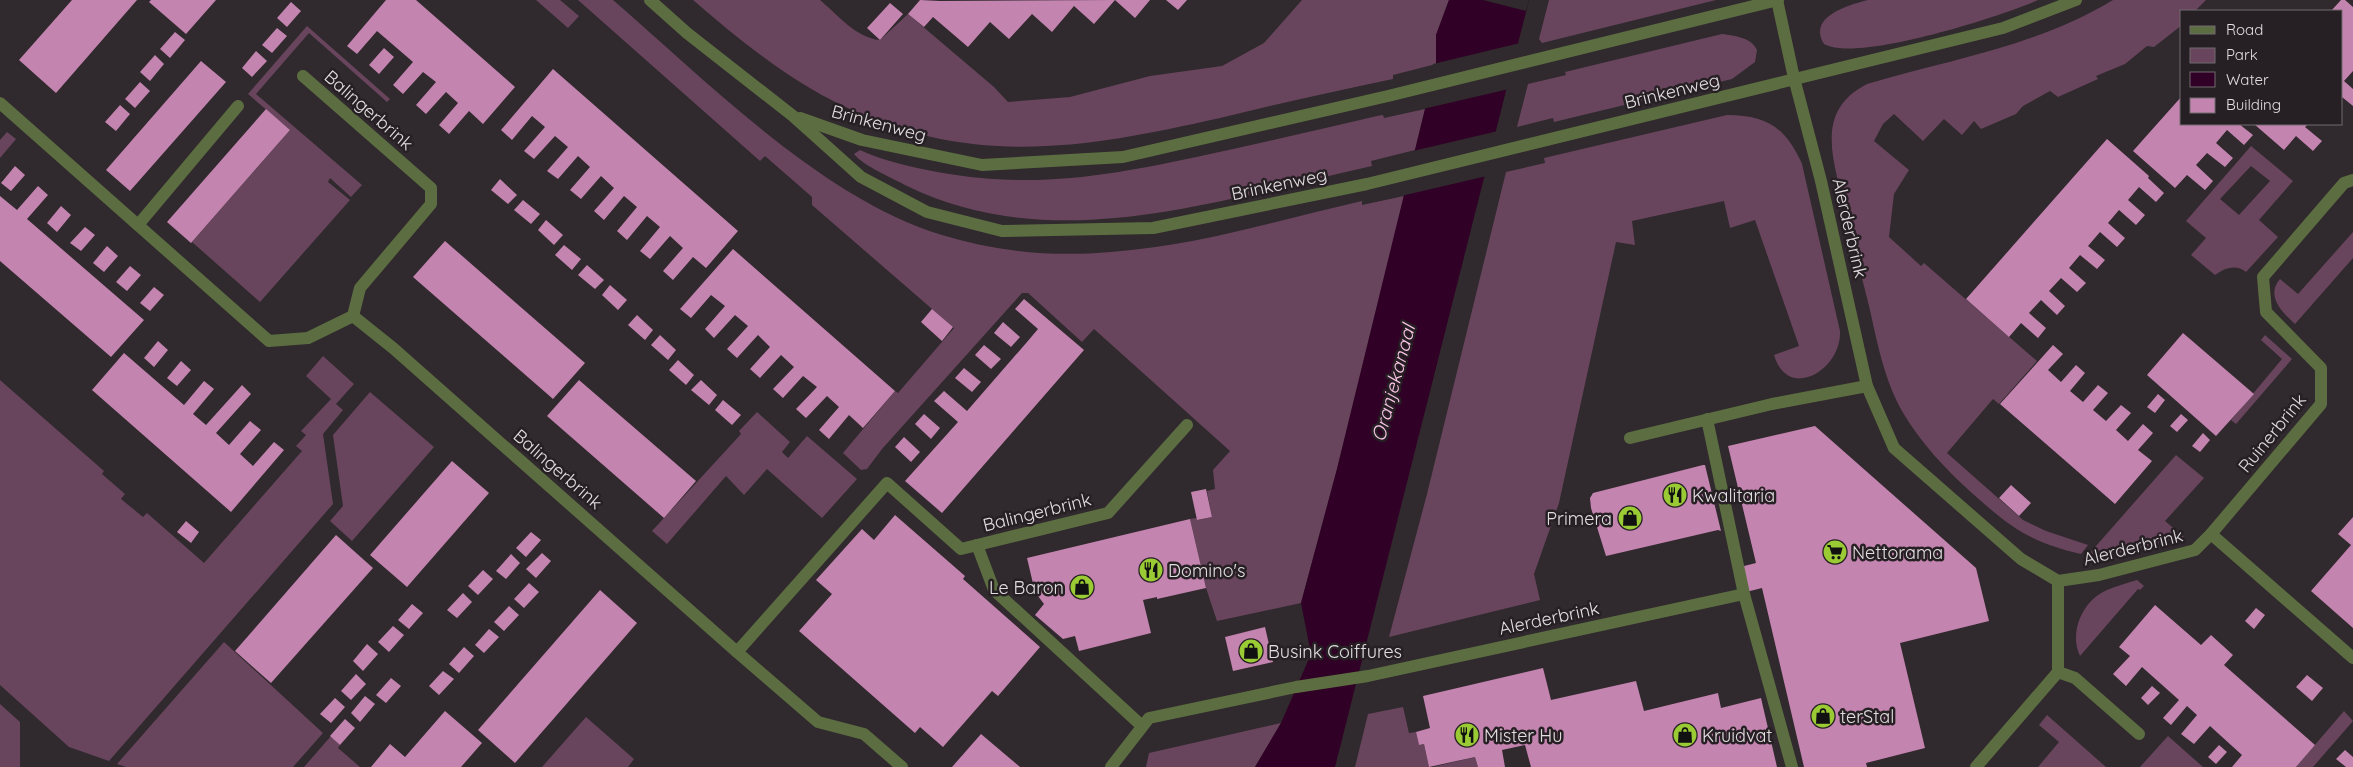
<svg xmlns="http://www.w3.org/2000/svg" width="2353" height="767" font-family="Quicksand,sans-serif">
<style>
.green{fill:#68455d;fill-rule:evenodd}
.water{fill:#310026}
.pier{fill:#30292d}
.building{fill:#c484b0}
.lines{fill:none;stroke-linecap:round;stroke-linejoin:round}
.minor{stroke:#5c6e41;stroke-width:12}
.labels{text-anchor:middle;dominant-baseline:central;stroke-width:5;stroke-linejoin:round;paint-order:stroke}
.street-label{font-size:18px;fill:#e2dde0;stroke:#261f23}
.poi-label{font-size:18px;fill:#e2dde0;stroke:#261f23;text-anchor:start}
.water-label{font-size:19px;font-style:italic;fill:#fdc7ea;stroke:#261f23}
</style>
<rect width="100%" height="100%" fill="#30292d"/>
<g class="green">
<polygon points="536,0 560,0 579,16 568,28"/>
<path d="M578,0H613C707,81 821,198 942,235C997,252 1054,257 1111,252C1197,246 1279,220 1362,201V205L1404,196L1337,469L1301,603L1217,621L1206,588L1190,519L1196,518L1198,520L1212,517L1207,491L1215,489L1213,470L1230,451L1094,329L1082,342L1028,293H1022L882,449L867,469L861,470L843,453L895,391L898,393L954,328L812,205V197L765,156L760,161Z"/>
<path d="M693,0H820C838,15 856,38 880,40L908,14L994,87L1008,102L1070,97L1150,76L1222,66L1264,43L1302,0H1449L1436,35V64L1393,75V79C1335,91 1277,104 1220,118C1095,146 984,167 861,114C798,88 744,44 693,0Z"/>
<polygon points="1549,0 1716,0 1542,43 1539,39"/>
<path d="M1868,0H2038C2002,16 1857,63 1824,44C1807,17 1848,5 1868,0Z"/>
<path d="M2113,0H2206L2195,11H2182V25L2154,47L2147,46L2125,64L2096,76L2098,79L2058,97L2050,91L2023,106L2016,114L1981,129L1974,121L1962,135L1944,119L1923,141L1894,114L1883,124L1874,141L1909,170L1894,194L1889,237L1921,266L1924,263L2037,361L1999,404L1993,399L1947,453L2023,520L2046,531L2088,545L2081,554C2031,543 2010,527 1973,494C1946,470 1920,442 1902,411C1884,379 1877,341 1869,306C1858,263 1848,220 1837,177C1828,138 1826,105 1867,84C1951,59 2037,46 2113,0Z"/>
<polygon points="307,26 390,99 387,102 309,33 256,94 362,185 351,197 330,178 328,182 350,200 260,302 192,242 290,130 248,94"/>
<path d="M1722,34C1735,36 1751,37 1757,50L1755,62L1732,79L1554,122L1553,118L1517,127L1528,84L1566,75L1565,72Z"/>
<path d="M1425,109L1415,150L1371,161L1372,166C1220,199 1055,259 905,185C892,178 862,165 854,154L860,150C884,161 911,167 937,172C1037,190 1113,175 1210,154C1266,142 1321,129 1377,116L1383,115L1384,118Z"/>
<path d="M1727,115C1767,115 1786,128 1802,164L1840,331C1842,370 1788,402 1774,355L1799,346L1755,220L1730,228L1724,201L1632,221L1635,245L1616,242L1559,503L1534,574L1540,600L1389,637L1427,494L1506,172L1545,163L1544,158Z"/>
<polygon points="7,132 16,139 0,158 0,140"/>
<path d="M2251,146L2293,181L2259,220L2278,237L2246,272C2236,264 2225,268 2215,275L2191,255L2206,238L2186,221ZM2251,166L2270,181L2239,215L2220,199Z"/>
<path d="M2353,232V258L2295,324C2283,313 2265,296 2280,279L2298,294Z"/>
<polygon points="2265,335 2292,359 2236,424 2231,420 2282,359 2261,340"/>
<polygon points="323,356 354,384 336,404 343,410 323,434 333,504 109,761 69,747 0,685 0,380 104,471 102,474 125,494 121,499 143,517 147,513 204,563 302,451 296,446 306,435 301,431 331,399 306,376"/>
<polygon points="370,392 434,447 352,541 330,521 343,506 333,435"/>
<polygon points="757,412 790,442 782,452 788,458 807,436 857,479 822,518 767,469 744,495 726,476 667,544 652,531 741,434 739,431"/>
<polygon points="2176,455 2204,478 2165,521 2184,537 2119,553 2089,554"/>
<path d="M2137,580L2144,586L2140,590L2138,589L2080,656C2069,632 2082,601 2107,590C2116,586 2127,583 2137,580Z"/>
<polygon points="224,642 323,733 293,767 126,767 117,764"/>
<polygon points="0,704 20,722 20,767 0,767"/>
<polygon points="1403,707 1409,733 1416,732 1419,745 1424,744 1429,767 1355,767 1368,714"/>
<polygon points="2344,711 2353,721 2313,767 2296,767"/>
<polygon points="2047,715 2106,767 2038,767 2059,742 2039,725"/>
<polygon points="586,717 634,759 628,767 542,767"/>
<polygon points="1281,723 1255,767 1146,767 1149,753"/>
<polygon points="331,736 340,745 338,748 360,767 304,767"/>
<polygon points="2168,736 2203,767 2140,767"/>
<polygon points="1475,757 1478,767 1433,767"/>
</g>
<polygon class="water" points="1449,0 1529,0 1335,767 1255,767 1281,723 1311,654 1301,603 1337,469 1436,64 1436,35"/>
<g class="pier">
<polygon points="1483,0 1529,0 1526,11"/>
<polygon points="1520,43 1509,89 1423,109 1433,64"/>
<polygon points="1498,131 1487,176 1401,196 1413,151"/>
</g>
<g class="building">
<polygon points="72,0 137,0 56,93 19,60"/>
<polygon points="151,0 216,0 186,34 149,2"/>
<polygon points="386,0 416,0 515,87 483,124 469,111 449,134 439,125 458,103 446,92 426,114 416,105 436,82 423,72 403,94 393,85 413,62 377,31 357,54 347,46"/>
<polygon points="920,0 940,1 1115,0 1094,24 1074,6 1052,32 1032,14 1009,39 990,22 968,47 933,17 924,27 908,14"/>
<polygon points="1115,0 1150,0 1135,18"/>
<polygon points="1166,0 1187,0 1178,10"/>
<polygon points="2341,0 2345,0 2353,7 2353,71 2344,81 2353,89 2353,106 2342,97 2342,11 2331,11"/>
<polygon points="291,2 301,11 287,27 277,18"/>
<polygon points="890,3 903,14 880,40 867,28"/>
<polygon points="277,28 287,36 272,53 262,45"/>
<polygon points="175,32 185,40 170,58 160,49"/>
<polygon points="384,48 394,57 379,74 369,65"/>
<polygon points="256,51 267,61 252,77 242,68"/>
<polygon points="155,55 164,64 150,81 140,72"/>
<polygon points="201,61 226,82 130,191 106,170"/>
<polygon points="553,69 738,231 706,268 693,257 673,280 663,271 683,248 670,236 650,259 640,251 660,227 647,216 627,240 617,231 637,207 624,196 604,220 594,211 614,188 601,176 581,199 570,190 590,167 578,156 558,179 547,171 568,147 555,136 534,159 524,151 545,127 532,116 512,140 501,130"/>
<polygon points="140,82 150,91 135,108 125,99"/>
<polygon points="2182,96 2182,124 2239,124 2253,135 2244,145 2227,130 2216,143 2233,158 2225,167 2207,153 2196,165 2213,181 2205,190 2187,175 2175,188 2133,151"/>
<polygon points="120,105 130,114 116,131 105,122"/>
<polygon points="266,109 290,130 191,243 167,222"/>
<polygon points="2254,124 2308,124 2305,127 2322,141 2313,151 2296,136 2284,150"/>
<polygon points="2107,139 2149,176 2148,178 2164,193 2156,202 2139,187 2128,200 2145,215 2136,225 2119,210 2108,223 2125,238 2117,247 2100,232 2088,246 2105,260 2097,269 2080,255 2069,268 2086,283 2077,292 2061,278 2049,291 2065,306 2057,315 2041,300 2029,313 2046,328 2038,338 2021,323 2009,337 1966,299"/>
<polygon points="15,166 25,175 11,191 1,183"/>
<polygon points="500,179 517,195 508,204 491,190"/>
<polygon points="38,186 48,195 27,219 144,320 111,357 0,261 0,196 17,210"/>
<polygon points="523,200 540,214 531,224 514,210"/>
<polygon points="61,206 71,215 57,232 47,223"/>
<polygon points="546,220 563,235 554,245 538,230"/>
<polygon points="85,227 95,235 81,251 70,243"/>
<polygon points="445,241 585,363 553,399 413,277"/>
<polygon points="564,245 581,259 572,270 555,255"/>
<polygon points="107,246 118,256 104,272 93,263"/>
<polygon points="733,249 895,391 863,428 849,415 829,439 819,430 839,407 827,396 806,418 796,409 817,387 803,376 783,398 773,389 794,367 781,355 760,378 750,369 770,347 758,335 737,358 727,349 748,326 735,315 714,338 705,329 725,306 711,295 691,318 680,309"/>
<polygon points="587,265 604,280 595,289 578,275"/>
<polygon points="130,266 141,275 127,291 116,282"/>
<polygon points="610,285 627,300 618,310 602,295"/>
<polygon points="154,287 164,295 150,311 140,303"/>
<polygon points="1024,299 1084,350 942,513 905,481 958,422 934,401 944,391 967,411 1027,342 1038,329 1015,309"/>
<polygon points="932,309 953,327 942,341 921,322"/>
<polygon points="637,315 653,330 645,340 628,325"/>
<polygon points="1003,322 1020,337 1011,347 994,333"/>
<polygon points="2183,333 2254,394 2216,436 2147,375"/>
<polygon points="660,335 676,350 668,360 651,345"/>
<polygon points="158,341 168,350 154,367 144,358"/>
<polygon points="984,345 1001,359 991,369 975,355"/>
<polygon points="2053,345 2063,354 2048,370 2061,382 2076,365 2085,373 2070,391 2083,402 2098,385 2108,393 2093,410 2106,421 2121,405 2131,413 2116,430 2128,441 2143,424 2153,433 2138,450 2152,461 2115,504 2000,404"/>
<polygon points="124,353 184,405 204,381 214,389 193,414 206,425 242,385 251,394 216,433 229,445 250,421 261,430 240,454 253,466 274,442 284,450 231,512 92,390"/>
<polygon points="678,360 694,375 686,385 669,370"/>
<polygon points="181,361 191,370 177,386 167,378"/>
<polygon points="964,368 981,382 972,392 955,378"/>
<polygon points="579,380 696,481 664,518 547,416"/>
<polygon points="701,380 717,395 709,405 691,390"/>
<polygon points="2158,394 2165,400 2155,413 2147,407"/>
<polygon points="723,400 741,415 732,425 715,410"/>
<polygon points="924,414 940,428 931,439 915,424"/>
<polygon points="2181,414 2188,420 2177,432 2170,426"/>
<polygon points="1815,426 1976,568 1989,621 1900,643 1925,748 1866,763 1867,767 1804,767 1762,588 1746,592 1740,567 1756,563 1728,446"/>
<polygon points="2203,433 2210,440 2200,452 2192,446"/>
<polygon points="904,437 920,452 911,462 895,447"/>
<polygon points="452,461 489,493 407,587 370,555"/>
<polygon points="1703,465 1705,465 1721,531 1718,530 1606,556 1591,508 1590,498 1593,493"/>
<polygon points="2011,485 2031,503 2019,516 1999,498"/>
<polygon points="1206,489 1212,517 1197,520 1191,492"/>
<polygon points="895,515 965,576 963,579 1040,647 998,696 992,691 943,747 920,727 915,733 799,631 832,594 816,580 862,529 874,540"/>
<polygon points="2353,517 2353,628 2311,591 2351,545 2338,534"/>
<polygon points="1190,519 1206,588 1157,599 1157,597 1143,600 1151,633 1079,651 1075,636 1063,639 1035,615 1044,604 1035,592 1027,558"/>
<polygon points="186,521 199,532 191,543 177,532"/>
<polygon points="531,532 541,540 526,557 516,548"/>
<polygon points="336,535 373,568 271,683 235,651"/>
<polygon points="542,553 551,561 536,578 526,569"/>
<polygon points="511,554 520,563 506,579 496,571"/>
<polygon points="483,570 493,579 478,595 468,586"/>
<polygon points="529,583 539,592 524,608 514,599"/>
<polygon points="600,590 637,623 515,763 478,730"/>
<polygon points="463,593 472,602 457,618 447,610"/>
<polygon points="412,604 423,613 409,629 398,620"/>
<polygon points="2155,605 2201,645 2211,635 2233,655 2224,665 2315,745 2296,767 2232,767 2242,755 2210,726 2194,744 2181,734 2197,715 2187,706 2171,725 2163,718 2179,700 2142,667 2126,686 2113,674 2130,656 2119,647"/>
<polygon points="509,606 519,615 504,631 494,622"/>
<polygon points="2256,608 2265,615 2254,629 2245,621"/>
<polygon points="393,626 404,635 389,652 378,642"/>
<polygon points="1265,627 1273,662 1233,671 1225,637"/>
<polygon points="489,629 499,637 484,653 475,645"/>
<polygon points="367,644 378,654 363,671 353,661"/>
<polygon points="464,647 474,656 459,673 449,664"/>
<polygon points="1543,668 1551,700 1636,681 1644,711 1718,693 1721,708 1761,698 1777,767 1531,767 1525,745 1502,750 1505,767 1478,767 1475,757 1429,767 1424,744 1419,745 1416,732 1430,728 1423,696"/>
<polygon points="443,671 454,679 439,695 429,686"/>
<polygon points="356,674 366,684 351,700 341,691"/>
<polygon points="2307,675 2323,688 2312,701 2296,687"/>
<polygon points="391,678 401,686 386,703 376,695"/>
<polygon points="2152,686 2160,693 2148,705 2141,698"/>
<polygon points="365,696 375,704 360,722 351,713"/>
<polygon points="335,698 345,707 331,723 320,714"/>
<polygon points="445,711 482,743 461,767 371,767 390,744 405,757"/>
<polygon points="345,719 355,728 340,745 330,736"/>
<polygon points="981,734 1020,767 952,767"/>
<polygon points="2219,745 2227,752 2216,764 2208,757"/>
<polygon points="2345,750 2353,757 2353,767 2346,767 2336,759"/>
</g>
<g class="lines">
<g class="minor">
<polyline points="650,0 687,33 793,116 861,177 927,212 1002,231 1153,228 1367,184 2003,28 2076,0"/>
<polyline points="1777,0 1794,78 1821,181 1867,386 1894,448 2021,559 2058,581 2099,575 2195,550 2211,534"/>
<polyline points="303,76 431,188 431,204 360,288 353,316"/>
<polyline points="0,103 269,341 308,338 353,316 393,348 737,652 887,483 961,549 1108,513 1187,425"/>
<polyline points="800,118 862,140 982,165 1123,157 1388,96 1778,0"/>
<polyline points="2353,180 2344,183 2263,277 2266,312 2321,368 2321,404 2211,534 2353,658"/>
<polyline points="138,225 238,106"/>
<polyline points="1707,419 1744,594"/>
<polyline points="1630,438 1772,404 1867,386"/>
<polyline points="977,545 994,590 1142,726"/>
<polyline points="737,652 818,722 864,734 902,767"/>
<polyline points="2058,672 2075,678 2139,734"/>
<polyline points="1111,767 1149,718 1296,687 1368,676 1744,594 1792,767"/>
<polyline points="1976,767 2058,672 2058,581"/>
</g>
</g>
<defs>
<symbol id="restaurant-disc" viewBox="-11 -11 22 22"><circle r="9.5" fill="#9acb35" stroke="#261f23"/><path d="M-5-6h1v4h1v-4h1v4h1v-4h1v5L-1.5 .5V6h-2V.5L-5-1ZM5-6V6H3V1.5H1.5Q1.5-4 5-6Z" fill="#111"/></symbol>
<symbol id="shop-disc" viewBox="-11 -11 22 22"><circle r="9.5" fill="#9acb35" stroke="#261f23"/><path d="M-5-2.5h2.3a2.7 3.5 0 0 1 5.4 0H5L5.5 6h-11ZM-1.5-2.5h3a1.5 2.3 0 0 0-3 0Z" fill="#111"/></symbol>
<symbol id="supermarket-disc" viewBox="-11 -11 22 22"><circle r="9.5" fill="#9acb35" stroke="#261f23"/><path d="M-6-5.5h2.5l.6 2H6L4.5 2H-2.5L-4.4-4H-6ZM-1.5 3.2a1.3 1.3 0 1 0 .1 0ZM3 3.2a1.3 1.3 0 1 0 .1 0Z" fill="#111"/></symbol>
</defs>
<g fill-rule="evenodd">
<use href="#restaurant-disc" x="1661" y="481" width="28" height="28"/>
<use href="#shop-disc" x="1616" y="504" width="28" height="28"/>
<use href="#supermarket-disc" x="1821" y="538" width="28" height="28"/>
<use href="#restaurant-disc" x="1137" y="556" width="28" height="28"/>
<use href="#shop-disc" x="1068" y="573" width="28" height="28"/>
<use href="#shop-disc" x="1237" y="637" width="28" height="28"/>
<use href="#shop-disc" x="1809" y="702" width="28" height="28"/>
<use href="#restaurant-disc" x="1453" y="721" width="28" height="28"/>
<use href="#shop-disc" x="1671" y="721" width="28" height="28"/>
</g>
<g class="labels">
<g class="street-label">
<text transform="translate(1672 91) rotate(-14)">Brinkenweg</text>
<text transform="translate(369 110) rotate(41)">Balingerbrink</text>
<text transform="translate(879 123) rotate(15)">Brinkenweg</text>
<text transform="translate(1279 184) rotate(-12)">Brinkenweg</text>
<text transform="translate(1850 228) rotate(77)">Alerderbrink</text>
<text transform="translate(2272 433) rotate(-51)">Ruinerbrink</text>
<text transform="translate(558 469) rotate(41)">Balingerbrink</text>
<text transform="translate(1037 512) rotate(-14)">Balingerbrink</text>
<text transform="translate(2133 547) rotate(-14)">Alerderbrink</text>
<text transform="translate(1549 618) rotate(-12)">Alerderbrink</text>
</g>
<g class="poi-label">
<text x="1692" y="495">Kwalitaria</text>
<text x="1612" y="518" text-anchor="end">Primera</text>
<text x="1852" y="552">Nettorama</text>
<text x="1168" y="570">Domino's</text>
<text x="1064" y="587" text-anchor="end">Le Baron</text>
<text x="1268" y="651">Busink Coiffures</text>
<text x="1840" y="716">terStal</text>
<text x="1484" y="735">Mister Hu</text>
<text x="1702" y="735">Kruidvat</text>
</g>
<g class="water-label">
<text transform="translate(1393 383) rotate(-75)">Oranjekanaal</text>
</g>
</g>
<rect x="2180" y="10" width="162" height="115" fill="#261f23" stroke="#716b6f"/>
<rect x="2190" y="26" width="25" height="8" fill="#5c6e41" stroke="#716b6f"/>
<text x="2226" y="35" font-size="15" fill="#e2dde0">Road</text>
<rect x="2190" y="48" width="25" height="15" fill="#68455d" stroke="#716b6f"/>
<text x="2226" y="60" font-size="15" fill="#e2dde0">Park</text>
<rect x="2190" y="72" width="25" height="15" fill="#310026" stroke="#716b6f"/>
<text x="2226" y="85" font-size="15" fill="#e2dde0">Water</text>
<rect x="2190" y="98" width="25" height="15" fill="#c484b0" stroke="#716b6f"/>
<text x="2226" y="110" font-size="15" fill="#e2dde0">Building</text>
</svg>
